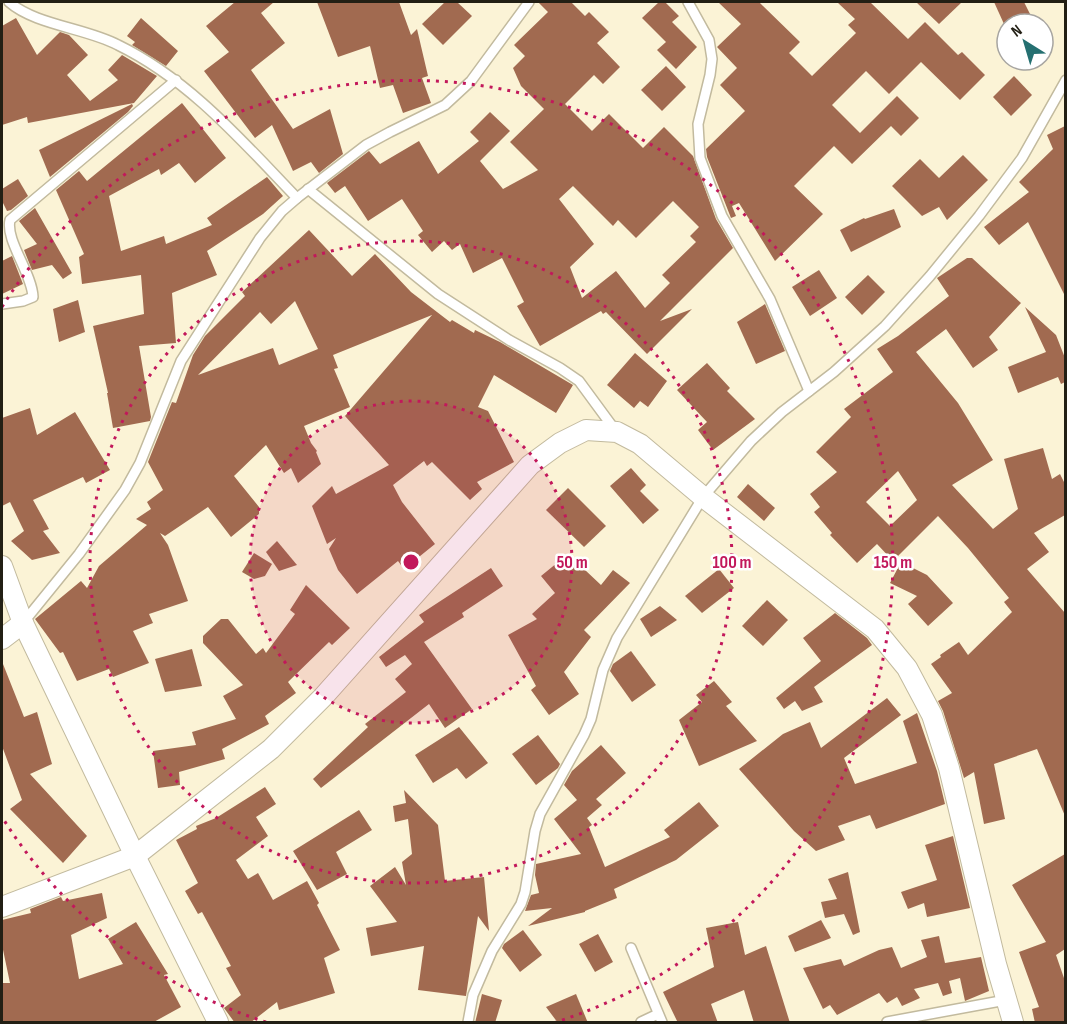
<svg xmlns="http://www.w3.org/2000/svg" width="1067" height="1024" font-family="'Sofia Sans Condensed',sans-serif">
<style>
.building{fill:#a16a50;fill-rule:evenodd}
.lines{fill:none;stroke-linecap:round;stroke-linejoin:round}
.lane-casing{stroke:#c2ba9e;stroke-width:12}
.street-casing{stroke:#c2ba9e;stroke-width:22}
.lane{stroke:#fff;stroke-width:9}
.street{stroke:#fff;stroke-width:20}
.ring{fill:none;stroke:#c2185b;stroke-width:3;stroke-dasharray:3 6}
.centre{fill:#c2185b;stroke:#fff;stroke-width:3}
.ring-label{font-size:18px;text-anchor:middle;font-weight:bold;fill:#c2185b;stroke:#fff;stroke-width:5;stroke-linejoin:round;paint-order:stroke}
</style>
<rect width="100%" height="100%" fill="#fbf3d6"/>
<g class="building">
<polygon points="235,2 274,2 261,13 285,43 251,70 293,129 330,109 343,154 319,173 311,162 293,171 272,125 255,138 204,71 229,52 206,26"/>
<polygon points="317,2 399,2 411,35 417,29 428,76 422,78 431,103 403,113 393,85 380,88 370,46 338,57"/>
<polygon points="445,2 457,2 472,16 443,45 422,24"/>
<path d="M538,2H571L585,16L589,12L609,32L597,43L620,67L603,84L594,75L565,104L592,131L609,114L643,148L664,127L693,156L716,219L733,248L660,321L692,309L647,354L606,312L603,314L601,311L540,346L517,306L524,302L502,258L473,273L460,244L452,250L444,241L432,252L418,235L423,231L402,199L368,221L345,186L335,193L327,183L369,151L380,164L419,141L438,174L479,141L470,132L490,112L510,131L480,161L503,189L538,170L510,142L544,109L521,86L513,68L525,56L514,45L548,12ZM573,186L613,226L618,220L636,238L673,201L699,227L690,236L696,242L662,275L670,283L645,308L616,271L582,298L570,267L594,244L559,199Z"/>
<polygon points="659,2 665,2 679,16 672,22 697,47 676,69 657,50 666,42 642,18"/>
<polygon points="718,2 759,2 800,42 789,53 812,76 856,33 848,25 855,19 837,2 870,2 908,39 925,22 958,55 962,52 985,75 960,100 921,62 889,94 866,71 832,105 860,133 897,96 919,118 901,136 891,126 852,164 834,146 794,186 823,214 775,261 739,203 732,206 736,216 731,218 707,157 706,149 745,111 720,85 737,68 717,47 741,24"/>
<polygon points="916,2 962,2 939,24"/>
<polygon points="994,2 1024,2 1035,24 1004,24"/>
<polygon points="16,18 37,55 60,32 69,35 88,55 67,75 90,101 118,80 108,70 122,55 157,76 134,103 28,123 27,117 2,125 2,26"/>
<polygon points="141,18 178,51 166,66 132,45 135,42 127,36"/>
<polygon points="666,66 686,87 662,111 641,90"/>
<polygon points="1014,76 1032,95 1011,116 993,97"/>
<polygon points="182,103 226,158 195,183 179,163 161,175 159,169 109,196 121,251 164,236 166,244 212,225 207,218 267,177 283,196 263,214 207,251 217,275 172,293 176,343 139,346 151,417 150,421 113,428 107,393 108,393 93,326 144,314 141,275 82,284 79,257 84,254 56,190 79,171 87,181"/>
<polygon points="132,104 133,106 128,112 50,177 39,150"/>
<polygon points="1065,126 1065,296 1028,222 999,245 984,227 1029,192 1019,182 1053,149 1047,135"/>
<polygon points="963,155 988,180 947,220 939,207 922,216 892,186 920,159 939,178"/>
<polygon points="18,179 28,196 11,210 7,211 2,201 2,189"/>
<polygon points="35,208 72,273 63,279 52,265 32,270 24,250 37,244 19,221"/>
<polygon points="894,209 901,227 851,252 840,230 864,218 865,219"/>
<path d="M309,230L352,276L375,254L411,292L450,322L452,320L474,333L475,330L500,342L573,385L556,413L494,375L478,407L488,411L514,462L477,482L482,489L470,500L432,462L427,466L424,461L393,485L402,502L435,544L404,569L398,561L357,594L338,570L329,549L336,538L327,544L312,506L332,486L336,494L389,465L345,416L432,315L333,355L338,368L334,369L350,407L304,426L311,443L317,451L316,452L321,464L298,483L291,468L284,473L266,445L234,476L259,507V514L231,537L208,507L165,536L160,533L168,545L188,601L149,614L153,623L133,631L149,663L113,677L109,669L77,681L63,652L60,653L35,619L81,581L87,588L99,566L147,525L136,519L151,509L147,502L163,490L148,462L172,402L176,403L193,355L205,336L245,296L242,292ZM295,301L318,349L279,365L273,348L198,375L260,312L271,324Z"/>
<polygon points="12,256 23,284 2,294 2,261"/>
<path d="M967,258H972L1021,303L989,337L998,350L973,368L946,329L916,352L958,403L993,460L952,485L993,529L1018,509L1004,459L1043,448L1052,479L1060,474L1065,484V515L1034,533L1049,552L1027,569L1065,613V816L1037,749L994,764L1005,819L984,824L974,772L964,778L943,711L938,701L952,693L931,664L941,657L940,655L959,642L968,655L1012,612L1004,602L1009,598L968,548L938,516L893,561L877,544L857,563L830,535L832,533L814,512L820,507L810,494L837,472L816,452L851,417L844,409L893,372L877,349L898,336L949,296L937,278ZM898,471L917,500L890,526L866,502Z"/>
<polygon points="819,270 837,298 810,316 792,287"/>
<polygon points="868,275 885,292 862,315 845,297"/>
<polygon points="78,300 85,332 59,342 53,309"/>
<polygon points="765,304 785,351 756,364 737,322"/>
<polygon points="1025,307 1056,335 1065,358 1065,382 1061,384 1058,377 1018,393 1008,367 1046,352"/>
<polygon points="635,353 667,381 648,407 640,401 634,408 607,385"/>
<polygon points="707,363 730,388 727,391 755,419 713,450 698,430 707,422 677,390"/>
<polygon points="30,408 37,435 75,412 110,470 86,483 83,477 33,500 49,529 43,531 60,553 32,560 11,541 24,531 10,502 2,506 2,418"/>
<polygon points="631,468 646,485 640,491 659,510 643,524 610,486"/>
<polygon points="748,484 775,508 764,521 737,497"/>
<polygon points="568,488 606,526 584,547 546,510"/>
<polygon points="277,541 297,565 279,571 266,552"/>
<polygon points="254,553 272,564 265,576 254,579 242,572"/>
<polygon points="568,554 601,585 613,570 630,583 584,630 591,637 564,672 579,694 549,715 531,690 536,686 508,635 537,619 532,614 555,593 541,576"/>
<polygon points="901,562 927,575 953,603 928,626 908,604 917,596 890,583"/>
<polygon points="491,568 503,586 462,613 464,617 424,642 472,709 445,728 429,704 321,788 313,779 368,727 365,724 406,692 395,679 412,664 405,655 386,667 379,657 424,622 419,615"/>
<polygon points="719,569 734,588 702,613 685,596"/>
<polygon points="306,585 350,628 332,645 329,642 288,682 296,693 265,716 269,724 222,749 225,759 179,772 180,785 158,788 153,751 196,745 192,732 236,719 223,696 243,685 203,643 203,636 221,619 228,619 256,654 263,648 266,653 295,614 290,610"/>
<polygon points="767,600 788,620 763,646 742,626"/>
<polygon points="660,606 677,620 651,637 640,619"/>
<polygon points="835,613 867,638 872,645 814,687 823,702 802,711 795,701 784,709 776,698 821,661 803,638"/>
<polygon points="192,649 202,686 165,692 155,659"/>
<polygon points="631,651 656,685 632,702 610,671 613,664"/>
<polygon points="3,664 24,717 37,712 52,764 30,774 87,836 63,863 10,809 22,800 2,746"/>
<polygon points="714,681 732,702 726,706 757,741 699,766 679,720 702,702 696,695"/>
<polygon points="887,698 901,715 844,758 855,784 917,763 903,721 917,713 937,771 945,804 876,829 870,815 838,826 845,840 816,851 794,831 739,769 783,734 810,722 821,748"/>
<polygon points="459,727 488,763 466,779 457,768 433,783 415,755"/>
<polygon points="538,735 560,764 558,768 536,785 512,754"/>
<polygon points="601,745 626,773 596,799 602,805 587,818 592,825 589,827 605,867 670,837 664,830 699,802 719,826 676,860 614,889 617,898 585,911 585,912 528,926 552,908 525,911 531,895 539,893 535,875 536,864 581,854 554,819 577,800 564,785 572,771"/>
<polygon points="265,787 276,804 256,817 268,836 236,860 248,879 258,873 273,900 307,881 319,903 317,905 340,950 324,958 335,993 279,1010 277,1002 250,1023 235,1023 224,1008 241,995 226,968 231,966 202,912 198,914 185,891 198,883 176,840 197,829 196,826 216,818"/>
<polygon points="404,790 438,825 445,881 484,877 489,931 478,916 466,996 418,990 424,946 371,956 366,928 397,922 370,886 395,867 406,885 402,862 412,854 408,819 395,822 393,806 406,803"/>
<polygon points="359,810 372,830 336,852 347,874 317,890 293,851"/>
<polygon points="953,836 970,908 927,917 924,903 908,909 901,892 937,880 925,845"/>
<polygon points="1065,854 1065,949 1056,955 1065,981 1065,1023 1035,1023 1032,1009 1039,1007 1019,952 1046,942 1012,885"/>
<polygon points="848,872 860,932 853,935 844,914 825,918 821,902 837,899 828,879"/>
<polygon points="102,893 107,918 71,935 79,979 123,964 108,939 136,922 168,974 164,975 181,1007 152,1023 2,1023 2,983 10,983 2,945 2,920 31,913 30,909 61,897 63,901"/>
<polygon points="821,920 831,938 795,952 788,936"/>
<polygon points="738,922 745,955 766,946 790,1023 754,1023 744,990 711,1004 718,1023 678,1023 663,992 714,967 706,928"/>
<polygon points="523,930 542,955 520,972 502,948 504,944"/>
<polygon points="598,934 613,962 595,972 579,944"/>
<polygon points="939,936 945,963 981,957 989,991 965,1001 960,978 949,981 952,993 943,996 938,983 914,989 920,998 902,1006 897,997 887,1003 879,993 837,1015 830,1005 823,1009 803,968 841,959 844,966 879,950 892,947 901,968 927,957 921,940"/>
<polygon points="482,994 502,1000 495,1023 475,1023"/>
<polygon points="576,994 588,1023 558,1023 546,1007"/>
</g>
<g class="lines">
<defs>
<g id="lane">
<path d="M9,2C35,25 86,28 118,45C190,80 243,142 297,198"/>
<polyline points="688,2 709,40 712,59 710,75 698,124 700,158 722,216 770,299 809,391"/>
<polyline points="308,189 438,294 509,340 560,368 579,381 615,430"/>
<path d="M2,304L23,301L33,297C32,273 5,240 10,220L176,80"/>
<polyline points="23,623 79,554 125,490 140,463 181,361 260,238 282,211 297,198 366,145 390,132 445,105 471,81 529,2"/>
<polyline points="631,948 662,1022"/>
<polyline points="468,1022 473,995 492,951 521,904 525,892 535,831 540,814 584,735 591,719 603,670 617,638 703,497 751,441 782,412 834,372 885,326 930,276 979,216 1022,158 1066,80"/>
<polyline points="641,1022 658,1014"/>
<polyline points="887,1022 1006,1000"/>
</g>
<g id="street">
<polyline points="2,566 23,623 135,856 218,1022"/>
<polyline points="2,639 23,623"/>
<polyline points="2,907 135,856 271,749 323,697 530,465 560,443 586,430 617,432 640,444 703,497 875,629 907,668 932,715 949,768 996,964 1013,1022"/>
</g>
</defs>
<use href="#lane" class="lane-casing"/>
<use href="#street" class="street-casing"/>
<use href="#lane" class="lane"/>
<use href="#street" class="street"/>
</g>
<circle cx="411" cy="562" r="161" fill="#c2185b" fill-opacity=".12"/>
<g class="ring">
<circle cx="411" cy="562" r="161"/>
<circle cx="411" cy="562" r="321"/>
<path d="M266 1022A482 482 0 0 1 2 817M2 307A482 482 0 1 1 556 1022"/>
</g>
<circle cx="411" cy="562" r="9" class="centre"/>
<g class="ring-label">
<text x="572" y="568">50 m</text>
<text x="732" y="568">100 m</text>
<text x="893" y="568">150 m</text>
</g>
<rect width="1067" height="1024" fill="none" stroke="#221f14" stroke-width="6"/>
<g transform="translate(1025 42) rotate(323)"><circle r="28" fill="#ffffff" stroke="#a7a5a1" stroke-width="1.5"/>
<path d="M0-4.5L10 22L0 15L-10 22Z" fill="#257071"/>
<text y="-9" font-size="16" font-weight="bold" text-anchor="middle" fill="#221f14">N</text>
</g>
</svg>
